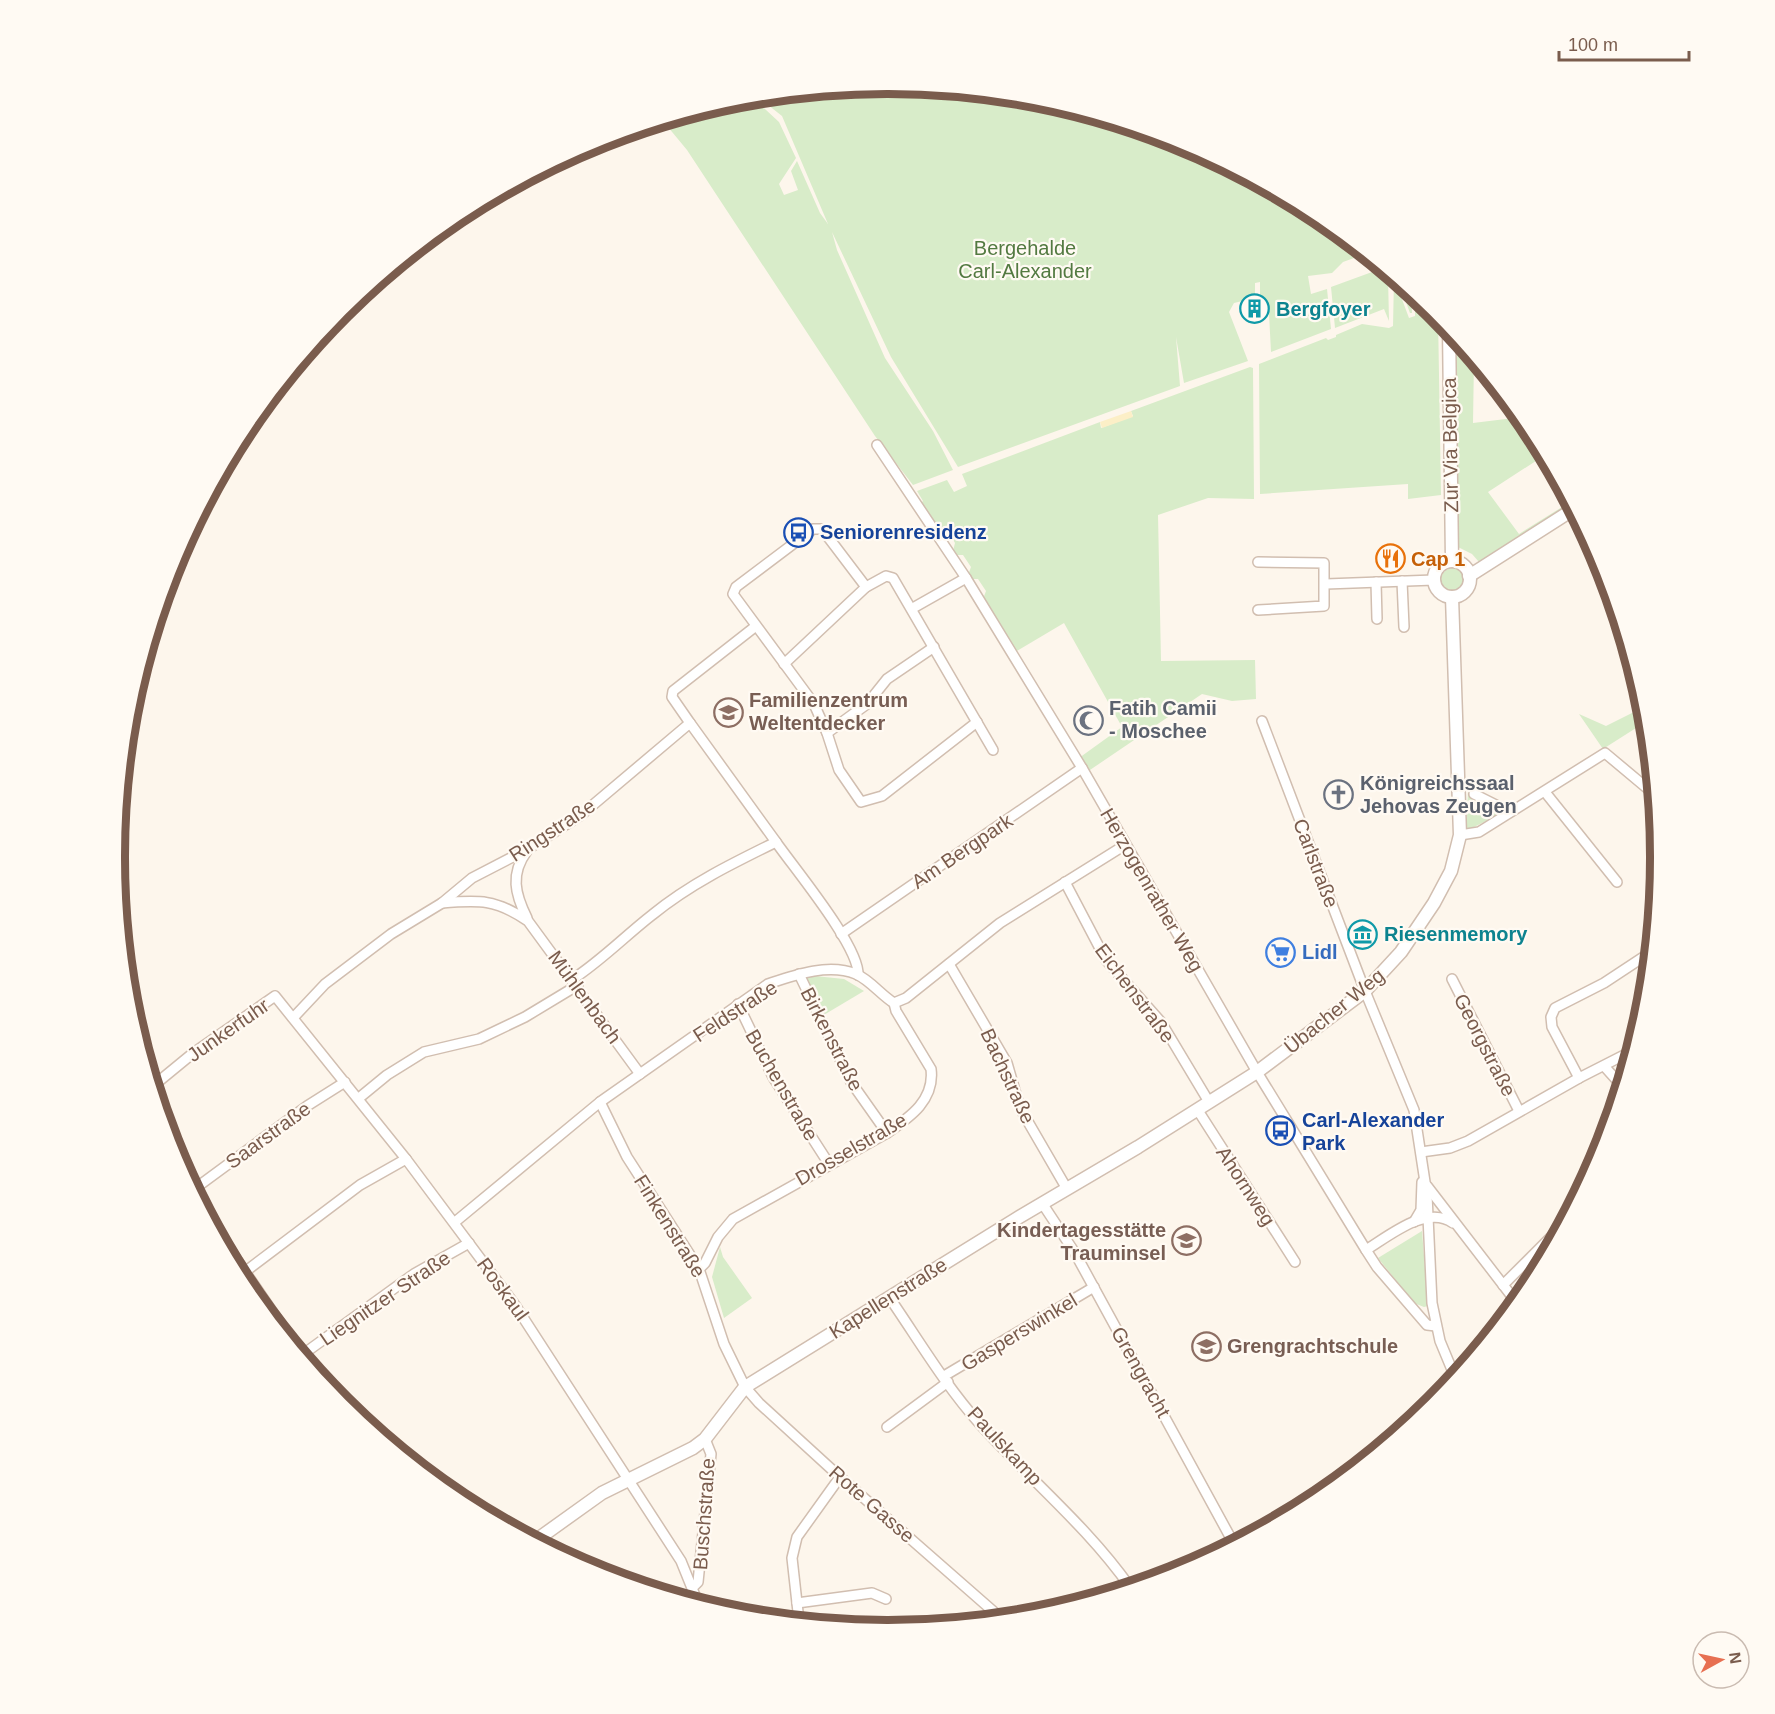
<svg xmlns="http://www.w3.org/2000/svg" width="1775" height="1714" font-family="Helvetica,sans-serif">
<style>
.green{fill:#d8ecc9}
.sand{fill:#fcefc7}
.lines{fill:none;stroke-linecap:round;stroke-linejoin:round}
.minor-casing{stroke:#d1beb0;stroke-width:12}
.tertiary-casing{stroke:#d1beb0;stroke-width:15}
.minor{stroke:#fff;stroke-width:9}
.tertiary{stroke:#fff;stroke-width:12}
.labels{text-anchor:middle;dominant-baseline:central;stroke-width:4.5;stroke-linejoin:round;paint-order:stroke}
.park-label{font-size:20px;fill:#537a41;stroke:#fffaf3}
.culture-label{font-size:20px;font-weight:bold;fill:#0d838f;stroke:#fffaf3;text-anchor:start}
.street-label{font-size:20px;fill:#7a5c4d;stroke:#fffaf3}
.transit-label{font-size:20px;font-weight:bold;fill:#164399;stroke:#fffaf3;text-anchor:start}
.food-label{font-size:20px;font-weight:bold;fill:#c56008;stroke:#fffaf3;text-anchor:start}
.education-label{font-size:20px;font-weight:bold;fill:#785e54;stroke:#fffaf3;text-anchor:start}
.worship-label{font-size:20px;font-weight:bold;fill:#5b616d;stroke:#fffaf3;text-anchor:start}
.shop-label{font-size:20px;font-weight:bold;fill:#366cbe;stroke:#fffaf3;text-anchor:start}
.rim{fill:none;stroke:#7a5c4d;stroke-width:8}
</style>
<rect width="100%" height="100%" fill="#fdf6ec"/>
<g class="green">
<polygon points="888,84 1039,99 1184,143 1317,214 1365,254 1343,262 1332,273 1308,276 1311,294 1327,289 1331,329 1271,352 1269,314 1260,296 1260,282 1255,283 1255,298 1234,303 1229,312 1248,361 1184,383 1176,337 1180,386 958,467 891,357 832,232 837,250 885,358 933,431 953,470 913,485 875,436 687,150 663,121 737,99 752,97 779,122 796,158 779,184 784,195 798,190 791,171 797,161 820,213 828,224 782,116 758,97"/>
<polygon points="1383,268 1390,275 1388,276 1389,321 1384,309 1335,328 1331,287"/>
<polygon points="1394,278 1409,318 1415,316 1415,295 1438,315 1441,495 1408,499 1408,484 1260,494 1259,364 1326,338 1328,340 1336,337 1336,335 1362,324 1389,328 1393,326"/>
<polygon points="1398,281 1411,292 1412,313 1410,313"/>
<polygon points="1453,334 1474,359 1473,423 1522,417 1545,455 1488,492 1519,534 1570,502 1572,505 1479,562 1472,554 1458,547 1453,477"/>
<polygon points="1250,367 1253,368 1254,499 1208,498 1158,515 1161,661 1255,660 1256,699 1232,701 1202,694 1087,772 1079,758 1122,727 1064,623 1015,652 983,599 986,591 978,579 970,579 968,575 971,567 963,555 955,555 953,551 955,543 948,531 940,531 921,503 923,501 917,491 947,480 954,492 967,486 962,474 1100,422 1101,428 1133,416 1131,411"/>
<circle cx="1453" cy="580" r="12"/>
<polygon points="1646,706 1647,721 1603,749 1579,714 1606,726"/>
<polygon points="1468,792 1506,811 1466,831"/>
<polygon points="815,976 844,979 864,991 822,1016 806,984 807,978"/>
<polygon points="1422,1231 1428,1306 1424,1307 1414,1303 1378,1258"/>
<polygon points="720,1247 723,1257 752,1298 724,1318 712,1277"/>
</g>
<polygon class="sand" points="1131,411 1133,417 1102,428 1100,422"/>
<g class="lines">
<defs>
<g id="minor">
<polyline points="877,445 966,578 1082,768 1257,1072 1366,1250 1377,1267 1427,1325 1436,1326"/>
<polyline points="1402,581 1404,627"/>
<polyline points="1376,582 1377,619"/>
<polyline points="1326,584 1434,580"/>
<polyline points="866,587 822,529 813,529 736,587 733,594 814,704 827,733 839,770 861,802 882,796 977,722"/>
<polyline points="913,608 966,578"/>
<polyline points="1258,610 1324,606 1324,563 1258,562"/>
<polyline points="784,664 866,587 886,576 893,578 993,750"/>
<polyline points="1262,721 1365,991 1414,1110 1427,1195 1432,1303 1440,1341 1455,1377"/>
<polyline points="690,723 672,697 673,691 756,626"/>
<polyline points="827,733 867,704 887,679 934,647"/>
<polyline points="1545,792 1617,882"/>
<polyline points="1474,794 1510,812"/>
<polyline points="1460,835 1479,832 1605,753 1654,794"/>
<path d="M776,842C794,868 860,947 858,975"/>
<path d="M527,851C510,874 515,894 527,918"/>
<polyline points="1065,882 1106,960 1161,1022 1209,1102"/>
<path d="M442,903C479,900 496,899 528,921L640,1074"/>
<polyline points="841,934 1082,768"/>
<polyline points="949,964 1007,1063 1020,1108 1067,1189"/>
<polyline points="799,974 851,1082 887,1133"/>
<polyline points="1452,979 1519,1111"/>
<polyline points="894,1003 906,998 1000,923 1125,845"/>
<polyline points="738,1004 773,1077 829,1164"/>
<path d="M293,1018L325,984L391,934L442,903L472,878L528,849L581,815L690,723L776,842C733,863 690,884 652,915C625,936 602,960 573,979"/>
<polyline points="1604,1066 1622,1086"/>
<polyline points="1579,1078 1552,1027 1551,1017 1555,1008 1604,983 1651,952"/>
<polyline points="153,1086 192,1054 275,996 406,1159 515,1305 681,1561 698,1603"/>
<polyline points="359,1098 387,1075 424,1052 479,1039 525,1017 578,985"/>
<polyline points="600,1102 627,1157 699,1269 724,1344 745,1387 759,1403 840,1477 1002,1619"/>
<polyline points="1197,1109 1295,1262"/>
<polyline points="1421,1152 1450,1148 1468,1141 1579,1078 1632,1051"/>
<polyline points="1427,1186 1517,1303"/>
<polyline points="193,1190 307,1106 345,1082"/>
<polyline points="1042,1203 1075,1253 1234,1544"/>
<polyline points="211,1222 308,1364"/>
<path d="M455,1222L600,1102L768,984C795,975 828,963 856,974C870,980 881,995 894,1003"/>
<polyline points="1414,1222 1421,1210 1422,1182"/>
<path d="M1366,1250C1389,1236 1427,1204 1453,1223"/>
<path d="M699,1269L705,1263L718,1237L733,1219L887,1133C910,1117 935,1100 931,1069L896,1011L894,1003"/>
<polyline points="246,1271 360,1185 406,1159"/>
<polyline points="1503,1285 1563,1225"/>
<path d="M889,1297C918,1339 945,1385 979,1423C1029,1479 1087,1526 1130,1587"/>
<polyline points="302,1355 414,1274 469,1243"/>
<polyline points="944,1376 1094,1287"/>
<polyline points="887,1427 948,1382"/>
<polyline points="693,1587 698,1582 711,1454 705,1439"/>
<polyline points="797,1603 872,1593 886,1599"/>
<polyline points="799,1621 792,1558 797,1537 840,1477"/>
</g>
<g id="tertiary">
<polyline points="1449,328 1452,561"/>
<circle cx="1452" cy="579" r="18"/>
<polyline points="1469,576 1574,509"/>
<polyline points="535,1541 602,1493 693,1448 705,1439 745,1387 1016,1219 1138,1147 1257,1072 1365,991 1401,952 1434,903 1451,871 1460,835 1452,597"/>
</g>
</defs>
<use href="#minor" class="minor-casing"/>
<use href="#tertiary" class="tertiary-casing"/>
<use href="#minor" class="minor"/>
<use href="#tertiary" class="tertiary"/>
</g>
<defs>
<symbol id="building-ring" viewBox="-11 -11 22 22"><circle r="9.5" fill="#fffaf3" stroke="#0f9aa8" stroke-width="1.5"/><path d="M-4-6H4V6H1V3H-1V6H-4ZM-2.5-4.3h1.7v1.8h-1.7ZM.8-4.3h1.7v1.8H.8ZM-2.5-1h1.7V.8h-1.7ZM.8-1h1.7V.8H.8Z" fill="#0f9aa8"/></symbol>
<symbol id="bus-ring" viewBox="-11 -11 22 22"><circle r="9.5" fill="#fffaf3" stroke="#1a4fb4" stroke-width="1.5"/><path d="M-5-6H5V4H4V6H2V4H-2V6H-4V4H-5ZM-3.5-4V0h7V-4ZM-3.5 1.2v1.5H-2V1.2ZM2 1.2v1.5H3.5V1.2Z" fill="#1a4fb4"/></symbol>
<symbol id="restaurant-ring" viewBox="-11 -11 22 22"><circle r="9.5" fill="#fffaf3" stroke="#e8710a" stroke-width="1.5"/><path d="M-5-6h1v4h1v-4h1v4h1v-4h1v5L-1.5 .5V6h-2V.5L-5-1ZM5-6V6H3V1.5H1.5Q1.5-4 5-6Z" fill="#e8710a"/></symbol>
<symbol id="school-ring" viewBox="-11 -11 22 22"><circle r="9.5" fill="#fffaf3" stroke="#8d6e63" stroke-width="1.5"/><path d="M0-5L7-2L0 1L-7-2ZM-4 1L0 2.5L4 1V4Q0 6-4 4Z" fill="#8d6e63"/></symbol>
<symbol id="mosque-ring" viewBox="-11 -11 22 22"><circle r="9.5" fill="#fffaf3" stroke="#6b7280" stroke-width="1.5"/><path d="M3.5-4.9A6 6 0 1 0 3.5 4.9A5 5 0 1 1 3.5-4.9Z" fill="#6b7280"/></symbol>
<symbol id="church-ring" viewBox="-11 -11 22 22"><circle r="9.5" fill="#fffaf3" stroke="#6b7280" stroke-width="1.5"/><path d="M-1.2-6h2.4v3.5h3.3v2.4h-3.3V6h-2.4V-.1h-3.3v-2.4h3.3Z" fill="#6b7280"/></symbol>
<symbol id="museum-ring" viewBox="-11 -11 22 22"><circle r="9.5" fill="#fffaf3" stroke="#0f9aa8" stroke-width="1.5"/><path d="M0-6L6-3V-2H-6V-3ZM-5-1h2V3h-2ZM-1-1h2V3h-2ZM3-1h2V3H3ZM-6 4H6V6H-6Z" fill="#0f9aa8"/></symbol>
<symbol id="supermarket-ring" viewBox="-11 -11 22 22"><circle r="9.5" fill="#fffaf3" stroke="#3f7fe0" stroke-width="1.5"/><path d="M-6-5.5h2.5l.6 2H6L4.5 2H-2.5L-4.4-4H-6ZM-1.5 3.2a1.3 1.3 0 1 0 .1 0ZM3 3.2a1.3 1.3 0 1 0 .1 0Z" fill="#3f7fe0"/></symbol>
</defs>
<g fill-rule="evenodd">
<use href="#building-ring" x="1238" y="292" width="33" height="33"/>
<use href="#bus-ring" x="782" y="516" width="33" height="33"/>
<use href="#restaurant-ring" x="1374" y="542" width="33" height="33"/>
<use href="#school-ring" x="712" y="696" width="33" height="33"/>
<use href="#mosque-ring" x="1072" y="704" width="33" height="33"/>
<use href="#church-ring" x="1322" y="778" width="33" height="33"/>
<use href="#museum-ring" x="1346" y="918" width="33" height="33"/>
<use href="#supermarket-ring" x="1264" y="936" width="33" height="33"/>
<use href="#bus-ring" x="1264" y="1114" width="33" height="33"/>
<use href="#school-ring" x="1170" y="1224" width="33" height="33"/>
<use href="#school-ring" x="1190" y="1330" width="33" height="33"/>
</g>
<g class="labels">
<g class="park-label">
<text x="1025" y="248">Bergehalde<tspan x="1025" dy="23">Carl-Alexander</tspan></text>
</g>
<g class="culture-label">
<text x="1276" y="309">Bergfoyer</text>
<text x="1384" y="934">Riesenmemory</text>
</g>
<g class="street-label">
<text transform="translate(1450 445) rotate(-91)">Zur Via Belgica</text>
<text transform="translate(552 830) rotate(-33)">Ringstraße</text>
<text transform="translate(962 851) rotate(-34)">Am Bergpark</text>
<text transform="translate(1316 863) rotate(69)">Carlstraße</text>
<text transform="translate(1152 890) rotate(60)">Herzogenrather Weg</text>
<text transform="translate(1135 993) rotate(53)">Eichenstraße</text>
<text transform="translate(585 997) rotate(54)">Mühlenbach</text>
<text transform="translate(735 1011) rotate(-33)">Feldstraße</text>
<text transform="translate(1334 1011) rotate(-39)">Übacher Weg</text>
<text transform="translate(228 1030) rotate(-35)">Junkerfuhr</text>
<text transform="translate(832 1039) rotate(63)">Birkenstraße</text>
<text transform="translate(1485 1045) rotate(63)">Georgstraße</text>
<text transform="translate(1008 1076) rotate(65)">Bachstraße</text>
<text transform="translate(782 1085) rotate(60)">Buchenstraße</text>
<text transform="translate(268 1135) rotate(-36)">Saarstraße</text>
<text transform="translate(851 1149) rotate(-30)">Drosselstraße</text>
<text transform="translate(1246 1186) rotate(57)">Ahornweg</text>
<text transform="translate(670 1226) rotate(58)">Finkenstraße</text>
<text transform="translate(503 1289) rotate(54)">Roskaul</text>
<text transform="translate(385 1298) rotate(-34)">Liegnitzer Straße</text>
<text transform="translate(888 1298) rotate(-32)">Kapellenstraße</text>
<text transform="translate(1019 1332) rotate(-31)">Gasperswinkel</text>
<text transform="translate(1141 1372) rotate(61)">Grengracht</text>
<text transform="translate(1005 1446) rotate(47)">Paulskamp</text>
<text transform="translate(872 1504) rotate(41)">Rote Gasse</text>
<text transform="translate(704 1514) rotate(-86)">Buschstraße</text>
</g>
<g class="transit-label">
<text x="820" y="532">Seniorenresidenz</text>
<text x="1302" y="1120">Carl-Alexander<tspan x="1302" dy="23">Park</tspan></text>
</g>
<g class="food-label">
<text x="1411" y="559">Cap 1</text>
</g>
<g class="education-label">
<text x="749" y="700">Familienzentrum<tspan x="749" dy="23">Weltentdecker</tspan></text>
<text x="1166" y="1230" text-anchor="end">Kindertagesstätte<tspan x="1166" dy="23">Trauminsel</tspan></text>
<text x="1227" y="1346">Grengrachtschule</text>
</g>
<g class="worship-label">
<text x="1109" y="708">Fatih Camii<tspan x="1109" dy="23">- Moschee</tspan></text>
<text x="1360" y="783">Königreichssaal<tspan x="1360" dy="23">Jehovas Zeugen</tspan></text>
</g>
<g class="shop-label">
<text x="1302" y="952">Lidl</text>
</g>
</g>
<path d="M0 0H1775V1714H0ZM887 94H888A762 762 0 0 1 1650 856V858A762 762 0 0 1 888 1620H887A762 762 0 0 1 125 858V856A762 762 0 0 1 887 94Z" fill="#fffaf3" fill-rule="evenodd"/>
<path class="rim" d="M887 94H888A762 762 0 0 1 1650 856V858A762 762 0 0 1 888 1620H887A762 762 0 0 1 125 858V856A762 762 0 0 1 887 94Z"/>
<g transform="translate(1721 1660) rotate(82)"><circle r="28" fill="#fffaf3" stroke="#cabbb1" stroke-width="1.5"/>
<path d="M0-4.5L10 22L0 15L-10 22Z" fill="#e76f51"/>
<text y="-9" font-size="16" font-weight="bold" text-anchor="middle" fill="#7a5c4d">N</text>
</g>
<path d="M1559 51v9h130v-9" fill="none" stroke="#7a5c4d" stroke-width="3"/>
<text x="1568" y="51" font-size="18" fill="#7a5c4d" stroke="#fffaf3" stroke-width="4.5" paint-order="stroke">100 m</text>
</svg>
